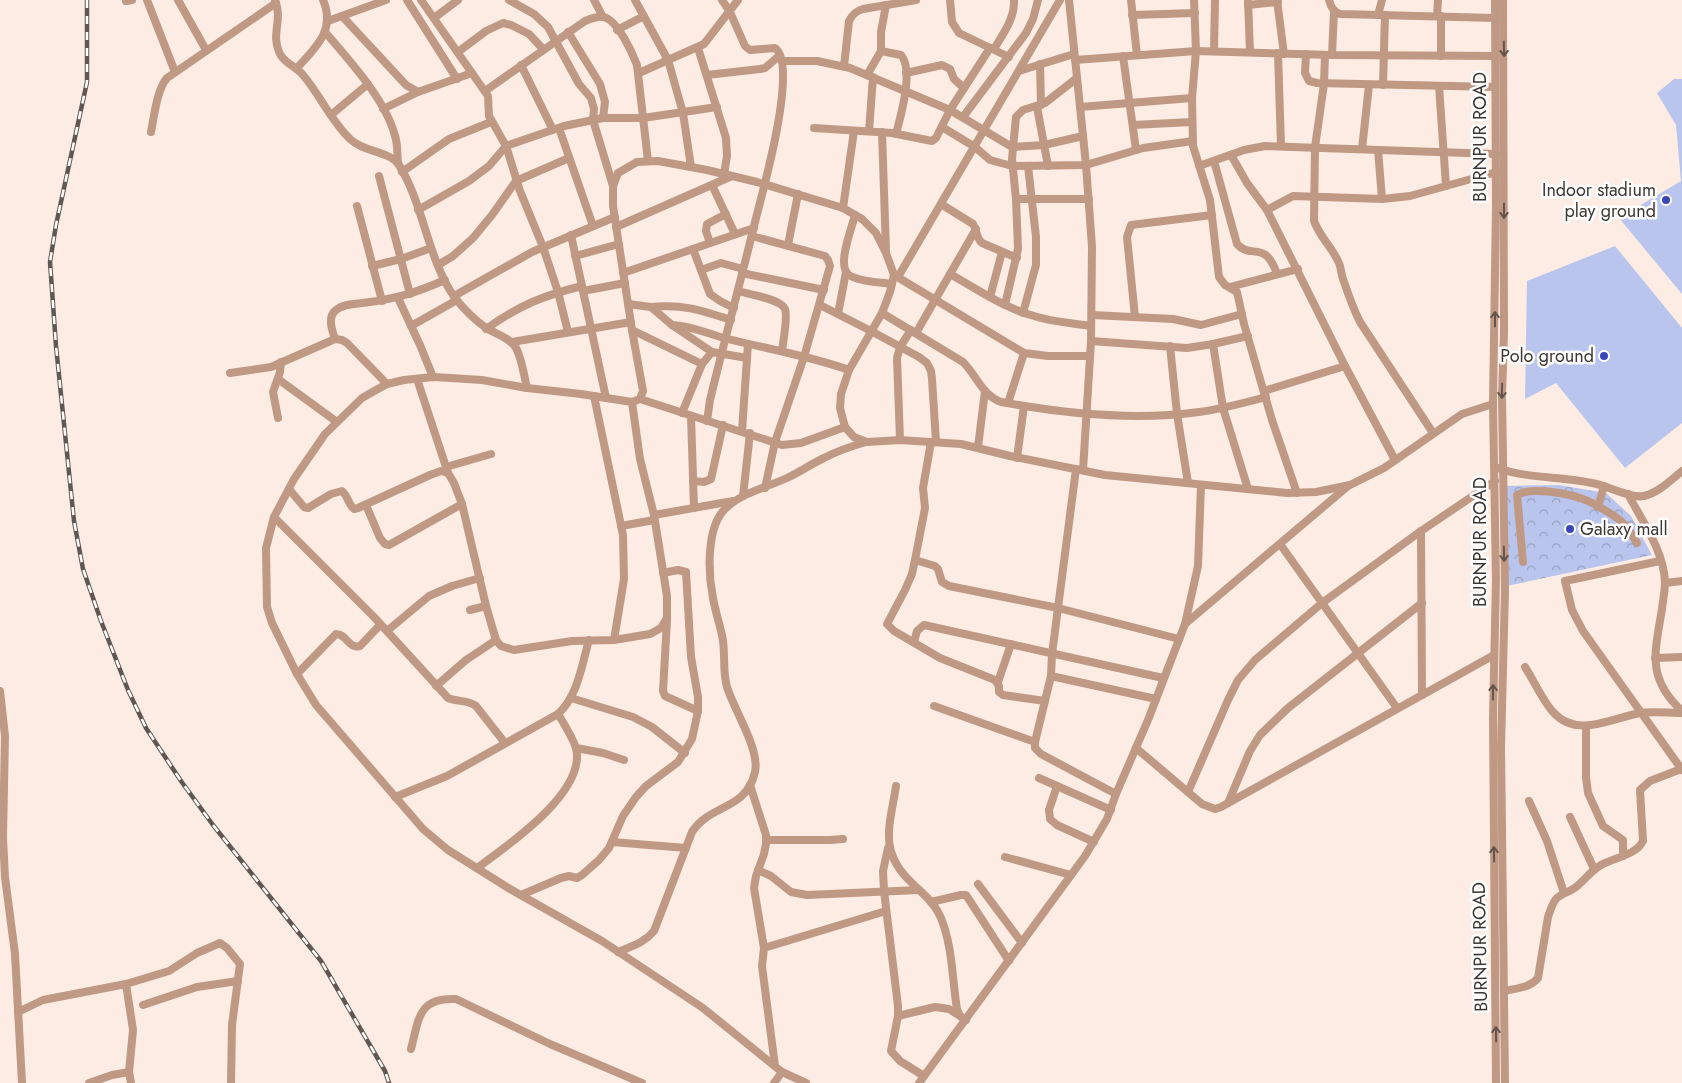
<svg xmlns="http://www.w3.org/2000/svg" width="1682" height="1083" font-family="Jost,sans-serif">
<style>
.park{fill:url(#park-crowns)}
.pitch{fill:#b9c5ed}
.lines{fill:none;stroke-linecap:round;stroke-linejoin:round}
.minor{stroke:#c09984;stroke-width:8}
.rail-casing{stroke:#605752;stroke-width:4.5}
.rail{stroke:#fff;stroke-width:2.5;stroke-dasharray:8;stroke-linecap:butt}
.oneway{stroke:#65544b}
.poi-dot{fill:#3846b9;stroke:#fff;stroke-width:2}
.labels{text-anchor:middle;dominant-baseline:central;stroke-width:5;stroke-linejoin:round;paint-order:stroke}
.street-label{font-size:18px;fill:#3e3632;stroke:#fff}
.poi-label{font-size:18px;fill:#3e3632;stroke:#fff;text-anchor:end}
</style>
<defs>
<pattern id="park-crowns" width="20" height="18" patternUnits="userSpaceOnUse" patternTransform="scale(1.25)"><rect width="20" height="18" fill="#b9c5ed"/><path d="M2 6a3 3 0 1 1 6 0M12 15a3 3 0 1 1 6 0" fill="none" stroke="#98a1c1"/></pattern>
</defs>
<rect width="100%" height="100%" fill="#fdece4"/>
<polygon class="park" points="1559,485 1606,493 1631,516 1652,555 1502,587 1501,486"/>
<g class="pitch">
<polygon points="1674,79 1682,79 1682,294 1619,218 1681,181 1676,125 1657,93"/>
<polygon points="1615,246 1682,328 1682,423 1625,468 1556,383 1525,399 1527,281"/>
</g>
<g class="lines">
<g class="minor">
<polyline points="147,0 175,72"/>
<polyline points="178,0 206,50"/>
<path d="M275,0C283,20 271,33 279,52C283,63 296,66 303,75C320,95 331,121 350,139C363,152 390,151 399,165C424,205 427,258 455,298C464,309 473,319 485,327C494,334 510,337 516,348C522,359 524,376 527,388"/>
<polyline points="407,0 457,79"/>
<polyline points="421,0 488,96 489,116 506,146 520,191 543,247 558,292 568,332"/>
<polyline points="509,0 534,14 548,27 579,84 591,98 594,109 593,120 613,186"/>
<polyline points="594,0 603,17"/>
<polyline points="635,0 668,60 683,113 691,167"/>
<polyline points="950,0 952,22 959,33 1009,57"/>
<polyline points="1069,0 1086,165 1092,247 1091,341 1083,470"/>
<polyline points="1131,0 1137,55"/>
<polyline points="1194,0 1196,51 1192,98 1193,146 1210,200 1219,277 1225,285 1237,292 1244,324 1272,420 1297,493"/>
<polyline points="1248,0 1250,52"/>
<polyline points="1277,0 1284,54"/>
<path d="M1329,0C1331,7 1333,11 1340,14L1495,18"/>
<polyline points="1495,0 1496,206 1493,404 1496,580 1493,718 1496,1083"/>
<polyline points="1503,0 1504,332 1502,396 1505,590 1501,747 1505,1083"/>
<polyline points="126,1 132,0"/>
<polyline points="1248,5 1278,2"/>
<polyline points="1132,15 1195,13"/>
<polyline points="1378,15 1382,0"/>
<polyline points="342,16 406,85 418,92 472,73"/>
<polyline points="1437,16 1438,0"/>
<polyline points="1441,16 1441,56"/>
<polyline points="434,18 458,0"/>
<polyline points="328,21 386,0"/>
<polyline points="617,30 644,16"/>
<path d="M325,32C349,60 386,100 395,136C398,144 397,154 398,163"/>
<polyline points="568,32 600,84 605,102 603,118"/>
<polyline points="698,48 726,138 727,156 724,174"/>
<path d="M994,49C1003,34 1015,18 1014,0"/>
<path d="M881,51L901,55C914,70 901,115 896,134"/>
<polyline points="1214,51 1215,0"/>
<polyline points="458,52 486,31 503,23 511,25 529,34 543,49"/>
<polyline points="1278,53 1281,146"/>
<polyline points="1306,54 1305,73 1309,81 1317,83 1495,87"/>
<path d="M1325,55L1324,84L1315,147L1314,221C1320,237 1331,246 1338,261C1341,266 1341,273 1343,279C1348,294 1353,308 1360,322L1433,433"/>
<polyline points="1332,55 1334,11"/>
<polyline points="1123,56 1136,150"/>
<polyline points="1075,60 1196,51 1332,55 1495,56"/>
<polyline points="782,61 817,61 850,68 950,110 1012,147 1044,145 1083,136"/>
<polyline points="1040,64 1041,105"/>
<polyline points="521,65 553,130"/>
<path d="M844,66L849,21C853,14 856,11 863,9L916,0"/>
<path d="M297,68C316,47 336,30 323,0"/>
<polyline points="1019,71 1074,54"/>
<polyline points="639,73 704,44 738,0"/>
<polyline points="906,73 942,65 950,69 954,79 964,88"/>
<polyline points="707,75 760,69 765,68 780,55"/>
<polyline points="867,75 881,51 881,32 886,5"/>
<polyline points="1383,85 1385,15"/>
<polyline points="1439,86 1446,186"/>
<path d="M485,91L585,21C590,19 597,16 604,17C618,21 632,52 637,65L648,161"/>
<polyline points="1037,107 1048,166"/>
<polyline points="1080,107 1192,98"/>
<polyline points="383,109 418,92"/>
<polyline points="331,115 368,84"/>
<polyline points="963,117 1026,33 1033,19 1038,0"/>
<polyline points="1133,125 1192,122"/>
<polyline points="942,127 975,147 990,160 1012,166 1086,165 1143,148 1193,141"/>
<polyline points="559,128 593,226"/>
<polyline points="814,128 892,133 932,141 936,138 950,110 990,48"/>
<polyline points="869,131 873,77"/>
<path d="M151,132C154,117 157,89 167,78L276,3"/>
<polyline points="882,132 886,251"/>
<polyline points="1362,149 1369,85"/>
<polyline points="1378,150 1382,199"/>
<polyline points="1231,155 1247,183 1267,210 1345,366 1395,460"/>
<path d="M1214,161L1237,244C1251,260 1265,239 1277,274"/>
<polyline points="1199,166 1244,150 1265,146 1496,154"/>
<polyline points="402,172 449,139 491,122"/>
<polyline points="379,176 410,294"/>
<polyline points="712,185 735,234"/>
<polyline points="1016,199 1089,199"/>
<path d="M941,204L973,224C977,230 976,238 982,243L1017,258"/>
<polyline points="357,206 382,301"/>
<polyline points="843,208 854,131"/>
<polyline points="418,210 469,181 489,166 506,146 564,126 603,118 643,118 717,107"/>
<polyline points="1267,210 1293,196 1382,199 1410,196 1500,171"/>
<path d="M855,215C852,228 836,266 849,275C860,282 879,282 892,284"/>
<polyline points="616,227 732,176"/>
<polyline points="571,235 606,398"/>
<polyline points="752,236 825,256 828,260 830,266 804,357 775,442 765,488"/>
<polyline points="710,243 706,231 707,224 726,214"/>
<polyline points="788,245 798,194"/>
<polyline points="693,249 710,294 720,301 734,308"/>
<polyline points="575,256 619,244"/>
<polyline points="438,265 453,256 473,238 492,215 516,181 569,158"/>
<polyline points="372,266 401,259 431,248"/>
<polyline points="701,270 721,263 743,269"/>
<polyline points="623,273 754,228"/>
<polyline points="742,273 824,290"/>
<path d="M950,274C977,289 1004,308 1034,316C1052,322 1072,323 1091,326"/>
<polyline points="894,275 1024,353 1048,356 1090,356"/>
<polyline points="898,277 1060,0"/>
<polyline points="1230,287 1298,269"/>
<polyline points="583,291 625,283"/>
<path d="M738,291C748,294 781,299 785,309C788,317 783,342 782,351"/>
<polyline points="454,296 532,252 615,217"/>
<polyline points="990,297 1002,252"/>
<polyline points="398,298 420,345 433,377"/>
<polyline points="628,304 651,307 672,325 712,352"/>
<polyline points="820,305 871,331 919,357 927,363 931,371 932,379 936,442"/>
<polyline points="1005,305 1018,249 1016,199 1012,159 1016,117 1023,110 1045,103 1077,78"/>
<path d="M651,307C683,304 701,310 731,320"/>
<path d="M882,313L963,362C977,376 982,395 1001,402C1066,414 1133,421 1199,412C1221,409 1244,403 1266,397"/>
<polyline points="1023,313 1036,265 1036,237 1028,166"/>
<polyline points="838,314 846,272"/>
<polyline points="1092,315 1173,319 1201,325 1242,314"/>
<polyline points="1135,317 1127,237 1131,225 1212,215"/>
<path d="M672,325C692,326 709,334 728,339C768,349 810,356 849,370"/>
<polyline points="411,326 457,300"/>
<path d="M486,329C520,305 542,296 582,286"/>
<polyline points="632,330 702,364"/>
<polyline points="916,333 976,229"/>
<path d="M335,339C332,330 327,317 336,310C343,304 354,304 362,303C396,299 415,293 445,280"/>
<polyline points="1091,341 1187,348 1213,344 1248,336"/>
<polyline points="512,342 631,322"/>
<polyline points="1213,344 1223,408 1248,489"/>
<polyline points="1170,346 1177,414 1188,483"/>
<polyline points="230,373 271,367 335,339 342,340 347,343 387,384"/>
<polyline points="278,379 337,422"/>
<polyline points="417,379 448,473"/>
<polyline points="1264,391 1345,366"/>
<polyline points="594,396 623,535 624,579 614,640"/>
<polyline points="640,399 782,445 801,443 845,427"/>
<polyline points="1008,403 1024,353"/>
<polyline points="682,413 702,364 712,352 747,358"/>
<polyline points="691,416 694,508"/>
<polyline points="278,418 273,392 280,372 281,362"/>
<path d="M707,421L710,400C724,342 740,284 754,226C762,194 771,162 777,129C780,113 790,58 775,48L750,50L745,46L730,12L722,0"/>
<polyline points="742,431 748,344"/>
<polyline points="900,440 897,358 900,347 911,330"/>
<polyline points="931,442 923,488 925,508 915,560 912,574 905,590 887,624 894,631 940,658 995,680 999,686 999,692 1003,695 1045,701"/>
<polyline points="978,447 985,391"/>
<polyline points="1017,458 1024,406"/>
<polyline points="446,467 491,454"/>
<path d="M1498,468C1528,479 1561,476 1592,483C1607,485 1630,499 1644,496C1658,493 1671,480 1682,471"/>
<polyline points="1076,469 1052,654 1051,676 1035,742 1035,748 1041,754 1116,794"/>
<polyline points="693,481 704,482 711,479 723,425"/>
<path d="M289,489L304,507L308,508L331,494L342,491C348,496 348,504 354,509L358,508L430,475L441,471L448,473L454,483L462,504L486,606L496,640L501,646L514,650L572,641L614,640L650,634L661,628L667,618V596L654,515L640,459L632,402"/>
<path d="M1628,494C1642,521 1664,551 1665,582C1665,591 1663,600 1662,609C1655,652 1646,678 1682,711"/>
<polyline points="743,496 750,433"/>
<polyline points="366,505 380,538 385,544 389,545 462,504"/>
<polyline points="1598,507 1604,486"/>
<polyline points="654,515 733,501"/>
<path d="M274,517L374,617L448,698C458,702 468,700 476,706L505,743"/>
<polyline points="621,526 654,520"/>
<polyline points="1421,531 1422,695"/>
<polyline points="1280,544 1397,708"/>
<polyline points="915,560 935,566 938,569 942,582 949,586 1058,608 1179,639"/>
<polyline points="1660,561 1565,581 1572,610 1583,631 1682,770"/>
<path d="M1523,562L1517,495C1532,486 1572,494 1588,501C1600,507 1614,514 1624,524C1629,529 1633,537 1637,543"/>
<polyline points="1665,583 1682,581"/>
<polyline points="470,610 486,606"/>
<polyline points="667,620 663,691 665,696 698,711"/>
<polyline points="1185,624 1348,486"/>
<polyline points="387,631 429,596 452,586 480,578"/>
<polyline points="914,642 917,631 924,625 1163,678"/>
<polyline points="1655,658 1682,657"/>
<path d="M1525,667C1534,681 1543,701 1553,712C1577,739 1612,718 1640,713C1653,711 1668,713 1682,713"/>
<path d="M297,674L336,634C347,634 348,649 360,646L380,625"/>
<polyline points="1051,676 1156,699"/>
<polyline points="998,682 1011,644"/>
<polyline points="436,686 466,660 496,640"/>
<polyline points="0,691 5,736 3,838 5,877 15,954 22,1083"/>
<polyline points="571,698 633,717 652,727 685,753"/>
<polyline points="934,706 1035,742"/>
<polyline points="1586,726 1586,777 1588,793 1603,826 1623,840 1623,856"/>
<polyline points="576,748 603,753 624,760"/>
<polyline points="1136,748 1202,804 1215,809 1221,807 1494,655"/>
<polyline points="1039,778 1111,810"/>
<polyline points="750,785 766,835 766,844 764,854 756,876 754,888 764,948 762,966 775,1066"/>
<path d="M896,786C890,825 878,852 912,883C923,894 935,903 941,918C953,948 952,979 957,1009L960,1016L966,1020"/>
<polyline points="1057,786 1049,810 1050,819 1057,825 1094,842"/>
<polyline points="1188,792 1228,700 1238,680 1255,660 1322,603 1421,531 1495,481"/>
<path d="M395,797L447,776L558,714C578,696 582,664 589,640"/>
<polyline points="1529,801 1547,841 1564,893"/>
<polyline points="1228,803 1250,751 1260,735 1288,708 1422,603"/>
<polyline points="1570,817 1594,869"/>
<polyline points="766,840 830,840 843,839"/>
<polyline points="612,842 686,848"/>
<polyline points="888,848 883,871 884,891 898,1006 898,1016 891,1051 900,1061 924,1076"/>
<polyline points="1005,857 1071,875"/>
<path d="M477,868C507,846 587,792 576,748C572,736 564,724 558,714"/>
<polyline points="758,870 771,876 791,892 807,895 919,890"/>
<polyline points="978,884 1022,943"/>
<polyline points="521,895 561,878 569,876 577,878 582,875 599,860 609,848 623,816 636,797 646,786 678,762 692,739 698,711 698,697 691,657 686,572 678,570 663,573"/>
<polyline points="931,902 961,895 966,895 1009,961"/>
<polyline points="764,948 886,911"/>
<path d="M618,952C632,946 644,943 654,931L692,832C711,803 746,811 755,772C760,749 734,710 727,687C722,670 726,652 722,635C719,622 715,610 713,598C708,573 706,526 726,508C743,492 768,487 787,478C800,472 811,464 824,458C837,451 852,446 866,442"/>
<polyline points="126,984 133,1030 129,1072 131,1083"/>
<path d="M1504,991C1517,988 1530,988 1538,978L1548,917C1550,911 1552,904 1556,899C1562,893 1570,892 1576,887C1586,879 1592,869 1603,864C1616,857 1636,855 1643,841L1640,790L1650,781L1681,769"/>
<polyline points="143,1005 197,987 238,981"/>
<polyline points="18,1012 43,1000 126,984 169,971 197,953 220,943 227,948 240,964 232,1025 231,1083"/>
<polyline points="898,1016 935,1007 949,1009 960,1016"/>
<path d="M411,1049C419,1019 418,997 456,999L550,1044L642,1083"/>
<polyline points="89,1083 112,1075 129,1072"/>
<polyline points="774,1083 782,1072"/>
<polyline points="806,1083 782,1072 703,1008 602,941 510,889 448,850 423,829 316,705 297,674 272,623 267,607 266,548 274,517 294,479 325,434 362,398 376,390 387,384 404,380 433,377 451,378 482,380 527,388 581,394 632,402 640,399 643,391 632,330 613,206 613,186 618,173 637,162 658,161 707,170 757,182 843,208 862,219 876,233 886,253 894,275 890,292 882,313 849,370 841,394 840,408 845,427 854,437 867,442 900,440 961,444 1010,456 1105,475 1287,493 1316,492 1350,485 1384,468 1462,414 1493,404"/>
<polyline points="919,1083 1085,856 1107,819 1116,794 1148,720 1185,624 1198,566 1201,485"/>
</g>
<defs>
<polyline id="rail" points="87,0 87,82 56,225 50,262 56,346 74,521 83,569 101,621 128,690 146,728 181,781 213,825 321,961 385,1071 389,1083"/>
</defs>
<use href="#rail" class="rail-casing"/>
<use href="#rail" class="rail"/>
</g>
<defs><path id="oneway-shaft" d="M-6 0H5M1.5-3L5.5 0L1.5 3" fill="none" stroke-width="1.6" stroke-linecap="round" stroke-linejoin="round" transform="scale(1.25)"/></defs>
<g class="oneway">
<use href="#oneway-shaft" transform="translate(1504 49) rotate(89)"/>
<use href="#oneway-shaft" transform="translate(1504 211) rotate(90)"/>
<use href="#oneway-shaft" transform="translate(1495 319) rotate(-90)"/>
<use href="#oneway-shaft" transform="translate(1502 391) rotate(91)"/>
<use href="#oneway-shaft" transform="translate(1504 554) rotate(89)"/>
<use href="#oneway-shaft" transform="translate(1493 692) rotate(-89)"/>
<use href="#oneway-shaft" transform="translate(1494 854) rotate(-91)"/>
<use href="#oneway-shaft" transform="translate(1496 1034) rotate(-91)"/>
</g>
<g class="poi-dot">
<circle cx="1666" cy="200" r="5"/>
<circle cx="1604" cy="356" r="5"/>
<circle cx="1570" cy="529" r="5"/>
</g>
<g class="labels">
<g class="street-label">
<text transform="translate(1480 137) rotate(-90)">BURNPUR ROAD</text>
<text transform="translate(1480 542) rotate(-90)">BURNPUR ROAD</text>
<text transform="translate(1480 947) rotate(-91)">BURNPUR ROAD</text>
</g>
<g class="poi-label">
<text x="1656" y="190">Indoor stadium<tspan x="1656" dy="21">play ground</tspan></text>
<text x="1594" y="356">Polo ground</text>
<text x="1580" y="529" text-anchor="start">Galaxy mall</text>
</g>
</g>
</svg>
